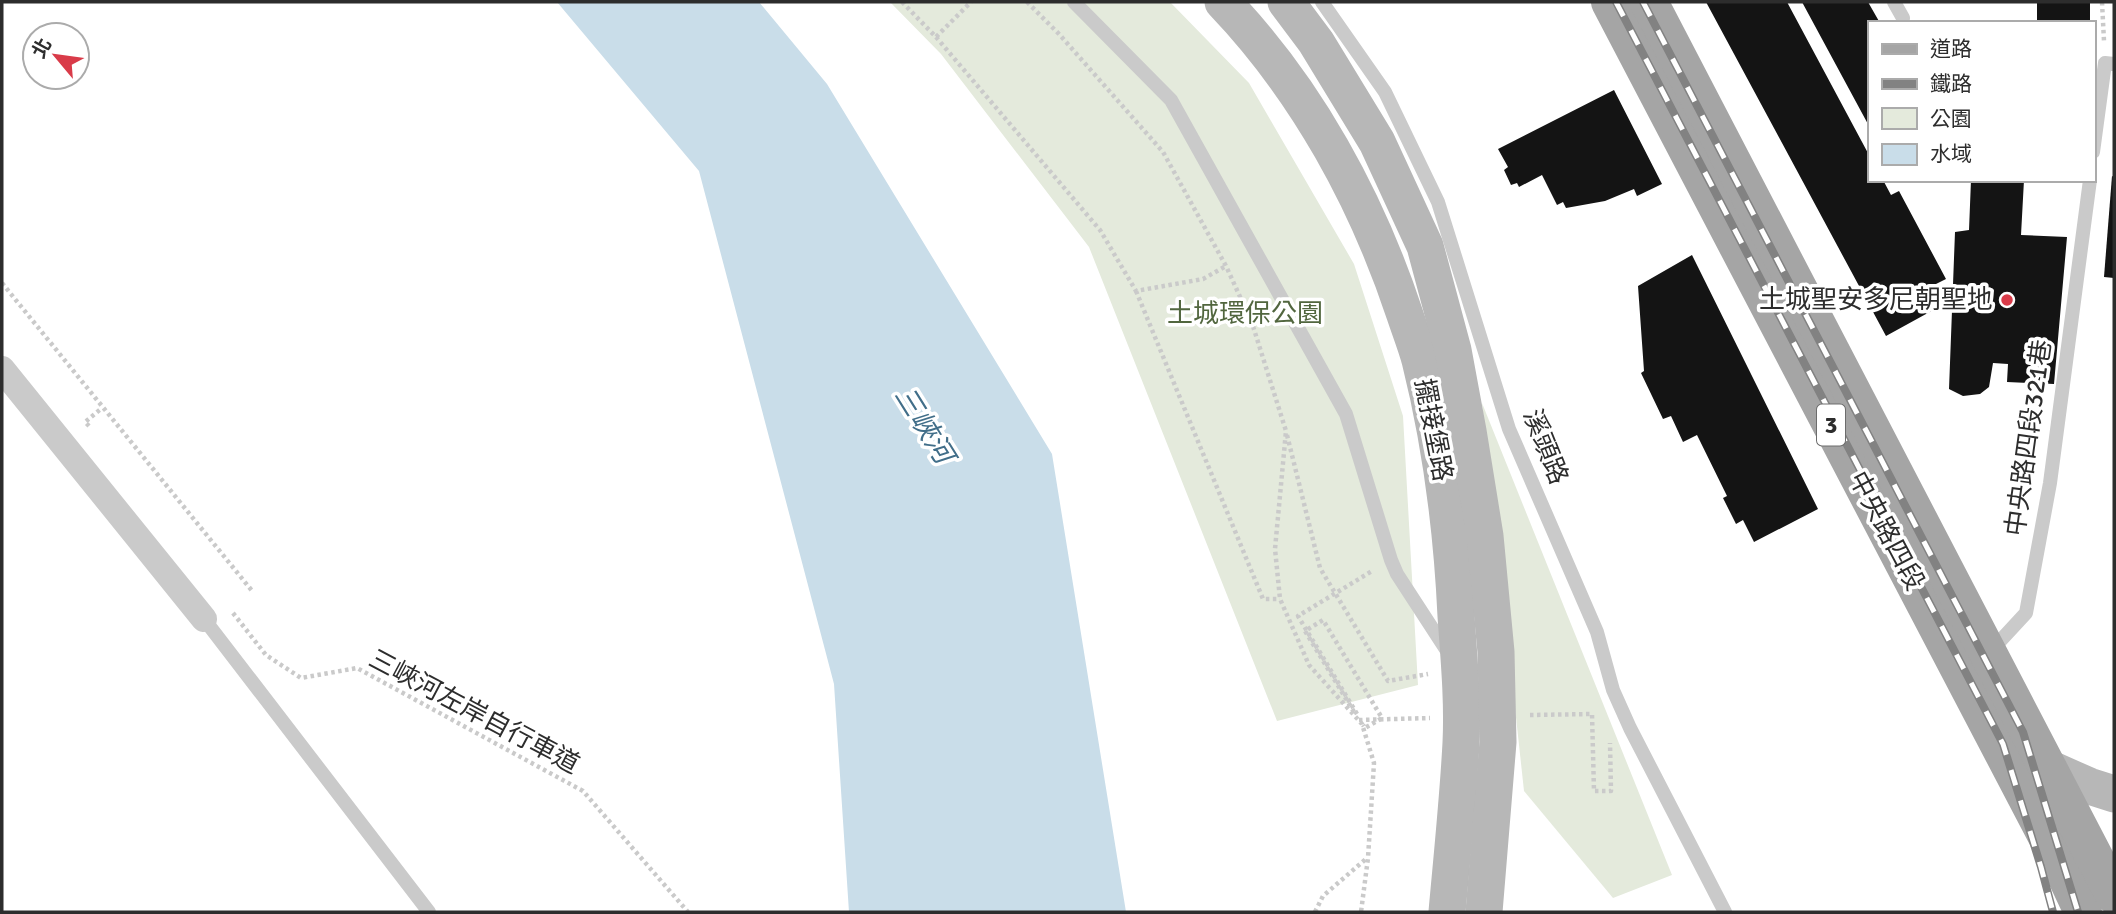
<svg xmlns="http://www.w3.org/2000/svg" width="2116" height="914" font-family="Signika,'Noto Sans TC',sans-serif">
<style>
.green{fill:#e4eadc}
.water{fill:#c9dde9}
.building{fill:#141414}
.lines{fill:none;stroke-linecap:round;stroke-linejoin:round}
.path{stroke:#cacaca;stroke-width:4.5;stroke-dasharray:3.5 3.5;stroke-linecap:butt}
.lane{stroke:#cacaca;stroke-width:14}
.street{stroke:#cacaca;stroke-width:26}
.secondary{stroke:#b7b7b7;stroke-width:37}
.primary{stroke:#a5a5a5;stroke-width:38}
.rail-casing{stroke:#828282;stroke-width:8}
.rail{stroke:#fff;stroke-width:5;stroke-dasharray:16;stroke-linecap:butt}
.poi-dot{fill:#d93b49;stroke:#fff;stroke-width:2.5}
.labels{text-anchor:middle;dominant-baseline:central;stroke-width:7;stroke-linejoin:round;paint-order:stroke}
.shield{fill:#fff;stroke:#6c6c6c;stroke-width:2}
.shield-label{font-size:24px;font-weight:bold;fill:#2d2d2d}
.poi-label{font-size:26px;fill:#2d2d2d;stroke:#fff;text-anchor:end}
.park-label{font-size:26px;fill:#51663e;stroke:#fff}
.street-label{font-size:26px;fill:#2d2d2d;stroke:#fff}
.water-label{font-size:28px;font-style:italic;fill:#416e89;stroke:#fff}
</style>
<rect width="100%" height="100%" fill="#fff"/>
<g class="green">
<polygon points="890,2 1170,2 1249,83 1354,264 1403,416 1418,685 1277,721 1089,247 941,54"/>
<polygon points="1482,403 1672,875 1613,898 1524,791"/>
</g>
<polygon class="water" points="557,2 759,2 827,84 1052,454 1126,912 849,912 834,684 699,171"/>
<g class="building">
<polygon points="1706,2 1787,2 1869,155 1869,180 1883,180 1891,195 1899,191 1946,279 1936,284 1946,303 1886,336"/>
<polygon points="1802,2 1868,2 1880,23 1869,23 1869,126"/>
<rect x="2037" y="2" width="53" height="21"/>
<polygon points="1614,90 1662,184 1637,196 1634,189 1605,201 1566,208 1563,202 1557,205 1542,175 1519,187 1517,183 1511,185 1504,170 1508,167 1498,149"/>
<polygon points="2112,176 2114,177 2114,278 2104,277"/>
<polygon points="1971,180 2024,180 2021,235 2067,237 2054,384 2007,382 2008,364 1993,363 1989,387 1980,394 1963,396 1949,389 1955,232 1969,230"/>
<polygon points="1692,255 1818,509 1754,542 1743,520 1736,524 1723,498 1727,496 1697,435 1683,442 1671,416 1663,419 1641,373 1644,371 1638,286"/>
</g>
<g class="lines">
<g class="path">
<polyline points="902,2 936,37 971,2"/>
<polyline points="1027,2 1059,34 1163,152 1226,266 1252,323 1286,431 1275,549 1280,599 1309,665 1362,724 1374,763 1368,858 1361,912"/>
<polyline points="2102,2 2104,41"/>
<polyline points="936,37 1100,230 1136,291 1203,279 1226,266"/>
<polyline points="2,283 253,592"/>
<polyline points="1136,291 1263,599 1280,599"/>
<polyline points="89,426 85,422 102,408"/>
<polyline points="1287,435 1320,568 1388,681 1428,674"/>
<polyline points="233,613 266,655 301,678 357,668 583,791 688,912"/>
<polyline points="1354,712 1305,631 1323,620 1382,718 1365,728 1363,725"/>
<polyline points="1357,714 1298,616 1372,571"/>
<polyline points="1530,715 1592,714 1594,791 1611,791 1610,743"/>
<polyline points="1359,720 1430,718"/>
<polyline points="1315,912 1323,896 1367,858"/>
</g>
<g class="lane">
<polyline points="1074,2 1171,100 1346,414 1391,560 1397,574 1449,654"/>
<polyline points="1322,2 1385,92 1438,202 1509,429 1597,632 1613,690 1630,728 1725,912"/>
<polyline points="1894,2 1903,18"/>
<polyline points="2093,152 2105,63 2114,64"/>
<polyline points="204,619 429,912"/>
<polyline points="1989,653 2026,613 2050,483 2090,180"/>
</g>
<polyline class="street" points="2,369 204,619"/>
<g class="secondary">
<path d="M1223,2C1307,90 1367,200 1405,315C1410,330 1416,345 1420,360C1441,444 1452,530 1456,616C1459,658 1463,701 1461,743C1458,800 1452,856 1447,912"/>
<polyline points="1286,2 1316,42 1377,142 1425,246 1453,350 1468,431 1485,536 1496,652 1498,742 1484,912"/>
<polyline points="2046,767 2089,786 2114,794"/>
</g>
<g class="primary">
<polyline points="1610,2 2053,848 2083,912"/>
<polyline points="1649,2 2114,895"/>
</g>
<defs>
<g id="rail">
<polyline points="1616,2 2003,744 2041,867 2053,912"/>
<polyline points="1643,2 2023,732 2078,912"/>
</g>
</defs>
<use href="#rail" class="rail-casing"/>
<use href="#rail" class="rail"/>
</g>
<circle class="poi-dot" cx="2007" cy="300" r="7"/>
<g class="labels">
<rect class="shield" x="1817" y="404.5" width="28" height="41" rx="5"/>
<g class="shield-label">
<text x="1831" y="425">3</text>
</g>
<g class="poi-label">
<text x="1993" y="300">土城聖安多尼朝聖地</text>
</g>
<g class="park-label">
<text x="1245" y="314">土城環保公園</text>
</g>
<g class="street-label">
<text transform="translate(1433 430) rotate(79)">擺接堡路</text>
<text transform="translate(2029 438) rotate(-82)">中央路四段321巷</text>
<text transform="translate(1545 447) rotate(68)">溪頭路</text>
<text transform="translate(1886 531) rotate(62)">中央路四段</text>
<text transform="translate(474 712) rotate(28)">三峽河左岸自行車道</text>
</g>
<g class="water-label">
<text transform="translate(924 425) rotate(58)">三峽河</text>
</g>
</g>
<rect width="2116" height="914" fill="none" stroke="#2d2d2d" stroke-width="7"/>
<rect x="1868" y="21" width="228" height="161" fill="#ffffff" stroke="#ababab" stroke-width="2"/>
<rect x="1882" y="44" width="35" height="10" fill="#a5a5a5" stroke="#ababab" stroke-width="2"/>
<text x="1930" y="56" font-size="21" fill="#2d2d2d">道路</text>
<rect x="1882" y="79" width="35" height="10" fill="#828282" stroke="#ababab" stroke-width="2"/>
<text x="1930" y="91" font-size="21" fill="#2d2d2d">鐵路</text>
<rect x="1882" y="108" width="35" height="21" fill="#e4eadc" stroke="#ababab" stroke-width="2"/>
<text x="1930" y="126" font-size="21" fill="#2d2d2d">公園</text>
<rect x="1882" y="144" width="35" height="21" fill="#c9dde9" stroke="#ababab" stroke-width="2"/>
<text x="1930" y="161" font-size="21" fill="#2d2d2d">水域</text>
<g transform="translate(56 56) rotate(299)"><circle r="33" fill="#ffffff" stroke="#ababab" stroke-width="2"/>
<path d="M0-5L12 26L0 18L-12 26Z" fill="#d93b49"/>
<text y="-10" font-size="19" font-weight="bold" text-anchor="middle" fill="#2d2d2d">北</text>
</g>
</svg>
